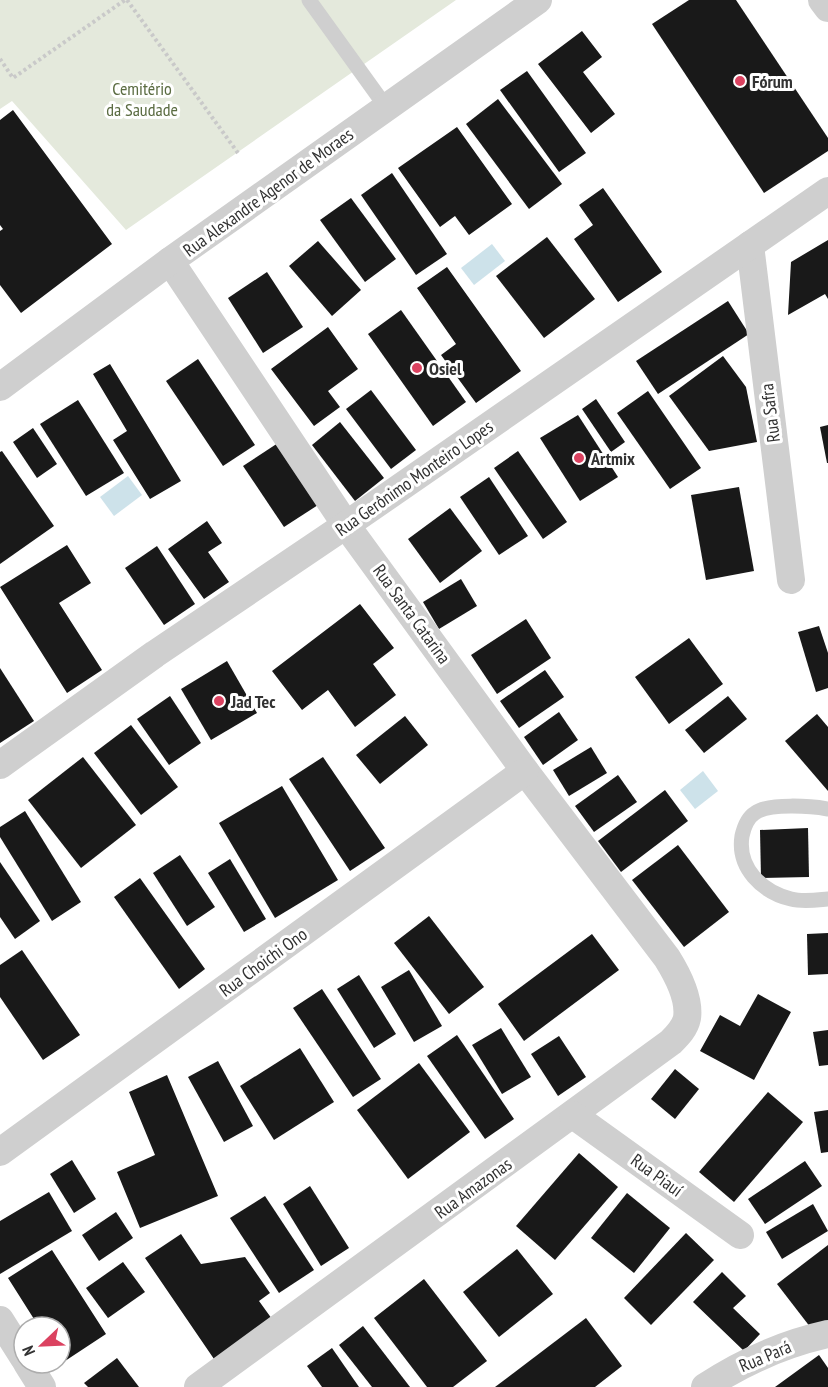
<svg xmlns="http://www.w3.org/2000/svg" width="828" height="1387" font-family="'PT Sans Narrow',sans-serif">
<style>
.green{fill:#e4e9dc}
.water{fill:#cde2ea}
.building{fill:#191919}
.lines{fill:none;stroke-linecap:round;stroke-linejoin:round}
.path{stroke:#c9c9c9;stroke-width:4;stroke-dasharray:3 3;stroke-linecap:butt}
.lane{stroke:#cfcfcf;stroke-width:15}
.street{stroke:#cfcfcf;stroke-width:28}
.poi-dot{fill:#db4260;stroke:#fff;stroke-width:2}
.labels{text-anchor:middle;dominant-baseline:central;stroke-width:6;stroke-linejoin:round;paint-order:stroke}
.poi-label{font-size:18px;font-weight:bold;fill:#323232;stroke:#fff;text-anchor:start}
.park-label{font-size:18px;fill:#5b6c42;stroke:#fff}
.street-label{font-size:18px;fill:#323232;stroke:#fff}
</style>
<rect width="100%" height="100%" fill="#fff"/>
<polygon class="green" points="0,0 456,0 126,230 12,101 0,109"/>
<g class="water">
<polygon points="492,244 505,261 474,285 461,268"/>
<polygon points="128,476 142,495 114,516 100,497"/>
<polygon points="703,771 718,791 695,809 680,790"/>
</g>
<g class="building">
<polygon points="689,0 736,0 828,138 828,151 764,193 652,24"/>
<polygon points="582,31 602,57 583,72 615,114 591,133 538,64"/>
<polygon points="527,71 586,153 559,172 500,90"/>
<polygon points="498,99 562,184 529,209 466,124"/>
<polygon points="13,110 112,244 21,313 0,285 0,231 3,229 0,225 0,120"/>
<polygon points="457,127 512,204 469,235 455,216 440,227 398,168"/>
<polygon points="392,173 447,254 416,275 361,195"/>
<polygon points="603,188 662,272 618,302 574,239 593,225 579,205"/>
<polygon points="351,198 396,259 365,282 320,220"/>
<polygon points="547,237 595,299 544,338 496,276"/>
<polygon points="828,240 828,299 825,294 788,315 791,262"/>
<polygon points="318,241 361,290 332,316 289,266"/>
<polygon points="447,267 521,371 476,403 441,355 456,344 417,288"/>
<polygon points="267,272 303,327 263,353 228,298"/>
<polygon points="728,301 749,334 658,394 636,361"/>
<polygon points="401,310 466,402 433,426 368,334"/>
<polygon points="328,327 358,369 328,391 340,407 314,426 271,369"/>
<polygon points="723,356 746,387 757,442 709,451 669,396"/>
<polygon points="198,359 255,445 223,466 166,381"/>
<polygon points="110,364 181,481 150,499 113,440 127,431 93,374"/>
<polygon points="371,390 416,450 391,469 346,409"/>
<polygon points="648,391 701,468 670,489 617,413"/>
<polygon points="596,399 625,442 611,452 582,409"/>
<polygon points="78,400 124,473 86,496 40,424"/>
<polygon points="578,415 618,477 580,501 540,438"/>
<polygon points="340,422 384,478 355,501 312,445"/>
<polygon points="828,425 828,463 827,463 820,427"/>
<polygon points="33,428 57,464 37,478 13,442"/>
<polygon points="278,443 318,505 284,527 243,466"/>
<polygon points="2,451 54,526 0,564 0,452"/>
<polygon points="518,451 567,522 543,539 494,468"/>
<polygon points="489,477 528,536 499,555 460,497"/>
<polygon points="739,487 754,571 706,580 691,495"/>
<polygon points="450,508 482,551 440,583 408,539"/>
<polygon points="207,521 222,543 208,552 229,582 204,599 168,549"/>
<polygon points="67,545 91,583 59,603 102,670 67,693 0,587"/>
<polygon points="157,546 195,604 164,625 125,568"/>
<polygon points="461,579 477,606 439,629 423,602"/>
<polygon points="360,604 394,648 373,664 396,695 355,727 328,690 302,710 272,671"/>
<polygon points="526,619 551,658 497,694 471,655"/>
<polygon points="819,626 828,653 828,688 816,692 798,632"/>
<polygon points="689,638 723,684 669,724 635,677"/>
<polygon points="227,661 257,713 211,740 181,689"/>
<polygon points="0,668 34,721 0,743"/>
<polygon points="545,670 564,697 519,728 500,701"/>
<polygon points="170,696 201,743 169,765 137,719"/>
<polygon points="728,696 747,719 704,753 685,730"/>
<polygon points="559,712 578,740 543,765 524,737"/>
<polygon points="817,714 828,727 828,791 785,741"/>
<polygon points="405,716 428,745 380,784 356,755"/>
<polygon points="131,725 178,787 141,815 94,753"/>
<polygon points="591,747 607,773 569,796 553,770"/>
<polygon points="83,757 136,825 81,868 28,800"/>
<polygon points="323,757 385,848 350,871 289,779"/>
<polygon points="618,775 637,802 594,832 575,806"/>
<polygon points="282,786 338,880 275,918 219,823"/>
<polygon points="665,790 688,821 621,872 598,841"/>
<polygon points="25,811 81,902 52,921 0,837 0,827"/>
<polygon points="808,828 809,877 761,878 760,830"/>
<polygon points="678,845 729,912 684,947 632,880"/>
<polygon points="180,855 215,907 187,926 153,873"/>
<polygon points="230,859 266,919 244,932 208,873"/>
<polygon points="0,862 40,921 15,939 0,917"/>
<polygon points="140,878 205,969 179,989 114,897"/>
<polygon points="429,916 484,987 449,1014 394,943"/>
<polygon points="828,933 828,974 808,975 807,934"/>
<polygon points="592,934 619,970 524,1041 498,1004"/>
<polygon points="22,950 80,1035 43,1060 0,997 0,965"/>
<polygon points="409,970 442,1026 414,1042 381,987"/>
<polygon points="359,975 396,1034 374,1048 337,989"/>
<polygon points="322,989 381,1079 353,1097 293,1008"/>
<polygon points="758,994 791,1012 754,1080 700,1051 720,1015 740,1026"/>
<polygon points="501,1028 531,1077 502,1094 472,1045"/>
<polygon points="828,1030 828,1065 819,1066 813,1032"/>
<polygon points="457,1035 514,1119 485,1139 427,1056"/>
<polygon points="559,1036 586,1077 558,1096 531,1054"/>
<polygon points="300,1048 334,1102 274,1140 240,1086"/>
<polygon points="218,1061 253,1126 224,1142 188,1077"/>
<polygon points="419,1063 470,1132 408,1179 357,1110"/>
<polygon points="675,1069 699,1089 675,1119 651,1099"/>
<polygon points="167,1075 218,1196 140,1228 117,1172 155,1155 129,1092"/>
<polygon points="768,1092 803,1122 734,1202 699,1172"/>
<polygon points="828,1110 828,1152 821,1153 814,1112"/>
<polygon points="579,1153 618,1187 555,1260 516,1226"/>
<polygon points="72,1160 96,1199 74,1213 50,1174"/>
<polygon points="805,1161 822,1186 765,1224 748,1199"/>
<polygon points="310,1186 349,1248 321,1266 283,1204"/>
<polygon points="49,1192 72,1231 0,1274 0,1221"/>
<polygon points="627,1193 670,1228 634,1273 591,1238"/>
<polygon points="265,1196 314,1270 279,1293 230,1218"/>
<polygon points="813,1204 828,1231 782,1259 766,1232"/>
<polygon points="116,1212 133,1238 99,1261 82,1235"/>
<polygon points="686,1233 714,1260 651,1325 624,1298"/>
<polygon points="181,1234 201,1264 245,1257 270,1293 259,1301 272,1319 214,1359 145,1258"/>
<polygon points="828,1245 828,1322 814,1332 777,1284"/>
<polygon points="517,1249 553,1294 499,1337 463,1292"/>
<polygon points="52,1250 106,1334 62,1363 60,1359 60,1327 39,1327 8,1278"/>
<polygon points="123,1262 145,1292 108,1318 86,1288"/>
<polygon points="722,1272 746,1296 733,1308 760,1334 744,1351 693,1302"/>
<polygon points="424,1279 487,1361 453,1387 427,1387 374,1318"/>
<polygon points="586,1318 622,1366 595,1387 495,1387"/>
<polygon points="363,1326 410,1387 372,1387 339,1345"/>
<polygon points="332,1348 359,1387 322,1387 307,1366"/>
<polygon points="819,1355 828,1368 828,1387 775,1387"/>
<polygon points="117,1358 139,1387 88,1387 84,1383"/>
</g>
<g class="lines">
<g class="path">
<polyline points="127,0 238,153"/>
<polyline points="0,59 13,78 125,0"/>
</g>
<g class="lane">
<polyline points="309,0 386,107"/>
<path d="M828,809C811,806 769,803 755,813C747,818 744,827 742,836C737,868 762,892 791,899C803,902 816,900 828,899"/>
</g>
<g class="street">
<polyline points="822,0 828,8"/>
<polyline points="750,245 791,580"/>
<path d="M170,261L346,525L525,771L667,958C677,974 690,998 687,1018C685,1028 678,1035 671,1042L198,1387"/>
<polyline points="0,387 170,261 538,0"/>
<polyline points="0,765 155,654 346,525 828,191"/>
<polyline points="573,1115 740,1235"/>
<polyline points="0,1152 525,771"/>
<polyline points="0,1320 24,1358"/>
<polyline points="27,1363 42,1387"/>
<path d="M705,1387C743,1362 783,1344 828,1334"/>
</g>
</g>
<g class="poi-dot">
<circle cx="740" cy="81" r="6"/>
<circle cx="417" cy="368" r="6"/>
<circle cx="579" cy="458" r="6"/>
<circle cx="219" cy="701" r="6"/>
</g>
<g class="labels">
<g class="poi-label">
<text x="752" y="81">Fórum</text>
<text x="429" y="368">Osiel</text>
<text x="591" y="458">Artmix</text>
<text x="231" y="701">Jad Tec</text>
</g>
<g class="park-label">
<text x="142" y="88">Cemitério<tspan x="142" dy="21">da Saudade</tspan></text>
</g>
<g class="street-label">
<text transform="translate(268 192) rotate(-36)">Rua Alexandre Agenor de Moraes</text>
<text transform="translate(770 413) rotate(-97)">Rua Safra</text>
<text transform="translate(414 478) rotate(-35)">Rua Gerônimo Monteiro Lopes</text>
<text transform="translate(412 614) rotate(54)">Rua Santa Catarina</text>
<text transform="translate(263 962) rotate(-36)">Rua Choichi Ono</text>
<text transform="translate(657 1175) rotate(36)">Rua Piauí</text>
<text transform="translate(473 1188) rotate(-36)">Rua Amazonas</text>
<text transform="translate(765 1356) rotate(-23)">Rua Pará</text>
</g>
</g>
<g transform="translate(42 1345) rotate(247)"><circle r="28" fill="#ffffff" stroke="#adadad" stroke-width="1.5"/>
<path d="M0-4.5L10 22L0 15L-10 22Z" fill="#db4260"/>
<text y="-9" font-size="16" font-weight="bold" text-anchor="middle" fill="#323232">N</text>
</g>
</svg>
